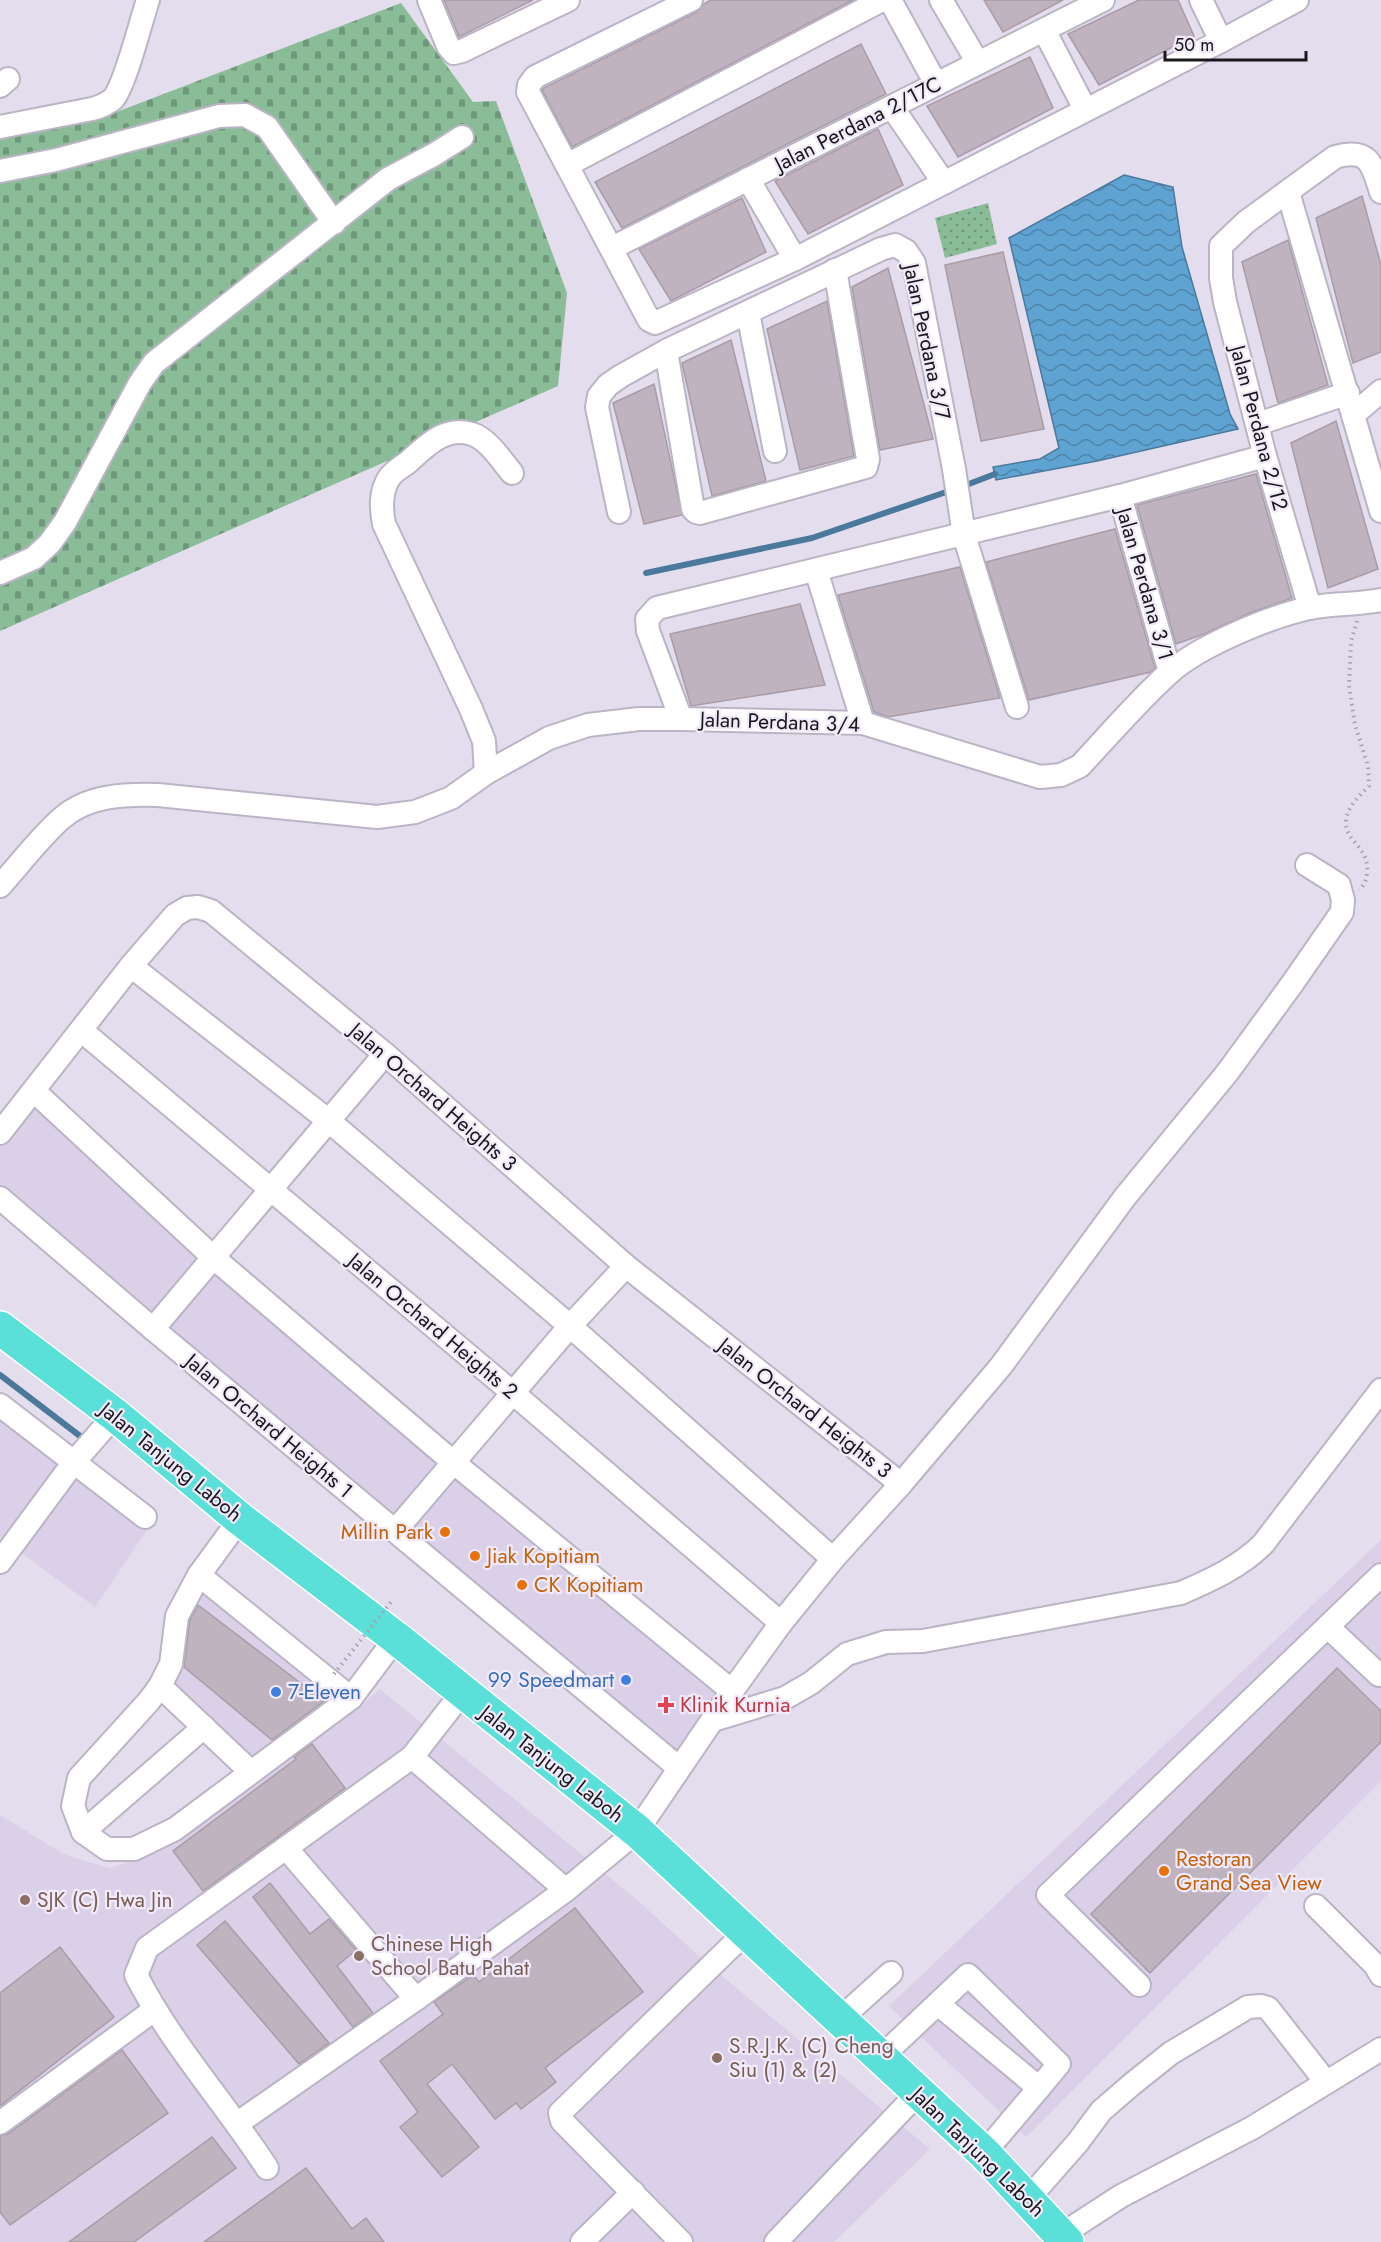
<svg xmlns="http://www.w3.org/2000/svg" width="1381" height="2242" font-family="Jost,sans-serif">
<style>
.built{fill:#dad0e7}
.cemetery{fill:url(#cemetery-stones)}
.park{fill:url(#park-dots)}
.water{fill:url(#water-waves);stroke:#4a799b;stroke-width:1.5}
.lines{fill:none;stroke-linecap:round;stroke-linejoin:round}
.stream{stroke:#4a799b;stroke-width:6}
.building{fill:#bfb3c0;stroke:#a89ca8;stroke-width:1.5}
.minor-casing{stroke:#bbb4c4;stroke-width:26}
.highway-casing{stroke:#fff;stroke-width:36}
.path{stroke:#a7a1ae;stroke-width:4;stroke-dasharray:1.5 4.5;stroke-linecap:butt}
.minor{stroke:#fff;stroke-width:22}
.highway{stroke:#5bdfd9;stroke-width:33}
.path-bridge{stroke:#a7a1ae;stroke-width:4;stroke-dasharray:1.5 4.5;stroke-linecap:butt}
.food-dot{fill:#e8710a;stroke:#f1eafa;stroke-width:2}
.shop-dot{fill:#3f7fe0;stroke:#f1eafa;stroke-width:2}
.health-dot{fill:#e0444e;stroke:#f1eafa;stroke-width:2}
.education-dot{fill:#8d6e63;stroke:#f1eafa;stroke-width:2}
.labels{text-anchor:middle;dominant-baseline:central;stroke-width:4.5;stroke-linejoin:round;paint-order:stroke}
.street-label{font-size:21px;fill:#19161c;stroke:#f1eafa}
.food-label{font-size:21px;fill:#c56008;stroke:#f1eafa;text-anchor:start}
.shop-label{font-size:21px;fill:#366cbe;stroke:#f1eafa;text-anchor:end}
.health-label{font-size:21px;fill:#be3a42;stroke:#f1eafa;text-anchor:start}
.education-label{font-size:21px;fill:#785e54;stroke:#f1eafa;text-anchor:start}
</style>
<defs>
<pattern id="cemetery-stones" width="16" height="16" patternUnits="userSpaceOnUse" patternTransform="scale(1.5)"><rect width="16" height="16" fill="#89bc97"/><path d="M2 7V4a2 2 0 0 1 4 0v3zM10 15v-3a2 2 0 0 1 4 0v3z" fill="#6f987a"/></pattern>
<pattern id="park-dots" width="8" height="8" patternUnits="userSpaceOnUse" patternTransform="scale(1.5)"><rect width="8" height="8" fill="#89bc97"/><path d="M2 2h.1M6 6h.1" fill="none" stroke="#6f987a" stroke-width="1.8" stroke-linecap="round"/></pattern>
<pattern id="water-waves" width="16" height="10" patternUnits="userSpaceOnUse" patternTransform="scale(1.5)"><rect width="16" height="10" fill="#5fa3d2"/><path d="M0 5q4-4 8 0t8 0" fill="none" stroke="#4e84aa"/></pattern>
</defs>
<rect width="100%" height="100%" fill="#e4dded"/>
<g class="built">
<polygon points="31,1085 110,1156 739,1691 681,1778 0,1207 0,1122"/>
<polygon points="0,1397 155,1518 95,1607 0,1537"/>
<polygon points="1381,1540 1381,1781 1026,2137 889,2006"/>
<polygon points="197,1569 358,1698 258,1772 159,1680"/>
<polygon points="380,1689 636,1899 711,1967 930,2149 834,2242 0,2242 0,1815 65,1855 110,1868 157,1852 345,1719"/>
</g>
<polygon class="cemetery" points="401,3 473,102 496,101 567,293 558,386 0,631 0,125 88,123"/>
<polygon class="park" points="988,203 997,244 945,258 935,218"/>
<polygon class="water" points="1124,175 1173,187 1182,247 1230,414 1238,429 1097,461 996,480 993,467 1040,459 1059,448 1009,238"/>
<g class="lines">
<g class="stream">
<polyline points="961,487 995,474"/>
<polyline points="646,573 812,538 952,490"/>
<polyline points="0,1375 80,1436"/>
</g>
</g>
<g class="building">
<polygon points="444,0 533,0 459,37"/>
<polygon points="711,0 853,0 572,147 542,90 544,88 697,12 704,4"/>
<polygon points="984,0 1063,0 1003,32"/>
<polygon points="1139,0 1178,0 1194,36 1099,85 1068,34"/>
<polygon points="861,44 886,94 622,228 595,182"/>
<polygon points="1030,57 1053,108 958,157 927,106"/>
<polygon points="878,129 903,185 808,234 775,181"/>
<polygon points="1362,196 1381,265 1381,352 1353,363 1316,218"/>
<polygon points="742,198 766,252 671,301 639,249"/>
<polygon points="1288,240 1328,385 1278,403 1242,262"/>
<polygon points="1003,252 1044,429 981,441 945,265"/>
<polygon points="888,268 933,439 880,450 852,287"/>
<polygon points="827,301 854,456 800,470 767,329"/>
<polygon points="731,340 766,481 712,496 682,363"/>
<polygon points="654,384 682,515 644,524 613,403"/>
<polygon points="1336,421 1378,569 1328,588 1291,443"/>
<polygon points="1256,474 1292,598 1250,613 1204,634 1176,644 1137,505"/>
<polygon points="1115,529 1155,668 1151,672 1029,700 986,562"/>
<polygon points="960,567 1000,698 888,717 874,712 838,595"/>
<polygon points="800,604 825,685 691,706 670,634"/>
<polygon points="198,1605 324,1701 272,1740 184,1667 190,1620"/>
<polygon points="1337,1668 1381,1711 1381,1742 1150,1973 1091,1914"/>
<polygon points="312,1744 345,1788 203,1891 173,1851 296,1759 294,1757"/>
<polygon points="270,1883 310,1934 329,1919 356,1950 337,1966 373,2013 353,2027 253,1897"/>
<polygon points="575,1908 643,1992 545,2068 556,2082 521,2109 516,2103 495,2119 452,2064 427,2084 479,2147 442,2177 400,2127 418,2112 380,2061 443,2014 434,2002 473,1975 479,1982"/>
<polygon points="225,1921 329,2043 299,2064 197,1945"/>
<polygon points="60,1947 114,2017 0,2106 0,1993"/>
<polygon points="122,2050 168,2113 10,2225 0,2212 0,2136 8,2134"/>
<polygon points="212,2137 236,2168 134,2242 69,2242"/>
<polygon points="306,2168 352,2229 366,2218 384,2242 204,2242"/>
</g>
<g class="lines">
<defs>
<g id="minor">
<polyline points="429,0 448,46 454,53 462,51 568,0"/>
<polyline points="691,0 535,77 529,85 528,92 649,320 655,323 795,259 1221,41 1297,0"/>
<polyline points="890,0 936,84"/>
<polyline points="941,0 978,63"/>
<polyline points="1201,0 1221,41"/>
<polyline points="1044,30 1085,109"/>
<polyline points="0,86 8,79"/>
<polyline points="892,107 944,183"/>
<path d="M0,127L92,109C100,107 107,104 113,99C125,86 141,20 148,0"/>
<polyline points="567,165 882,0"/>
<polyline points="0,171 56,160 219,116 245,115 267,127 334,223"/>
<polyline points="748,179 795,259"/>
<polyline points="1288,192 1353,415"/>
<polyline points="612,248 1103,0"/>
<polyline points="748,313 775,451"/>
<polyline points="666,351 693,509 696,512 700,513 866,467 868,459 835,270"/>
<polyline points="1381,391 1353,415 1381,511"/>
<polyline points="1258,424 1348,393"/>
<path d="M1265,456L1120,496L657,608L647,619L648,631L681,719L863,723L1040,777L1061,775L1080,766C1109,735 1137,702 1169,673C1199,646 1269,617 1309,608C1332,603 1357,605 1381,600"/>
<polyline points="1120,496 1170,672"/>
<polyline points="619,512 597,407 599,396 608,385 621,376 666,351 881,249 895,245 906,251 914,263 954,469 964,535 1017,707"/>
<polyline points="816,570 863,723"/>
<polyline points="0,573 34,558 50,543 65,522 140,383 154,363 388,179 435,154 462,137"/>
<path d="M1310,608L1265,456L1225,302L1221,278V246L1246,222L1335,157C1368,148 1372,162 1381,192"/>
<path d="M486,773L484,741L471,709L384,524C381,508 380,492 389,478C393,472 401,467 407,463C425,447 445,425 472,434C488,439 501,460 512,473"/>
<path d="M0,886C19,865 41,836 62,818C88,795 126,794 158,795L377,817L415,812L451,798L486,773L549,738L588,725L639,719H681"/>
<polyline points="131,966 329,1121 570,1326 833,1559"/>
<polyline points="82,1031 513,1393 781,1623"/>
<polyline points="34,1091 214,1258 453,1462 732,1691"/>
<polyline points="0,1133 131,966 175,915 187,908 198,907 211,911 385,1054 626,1266 901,1484"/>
<polyline points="0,1198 153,1329 679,1768"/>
<polyline points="153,1329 385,1054"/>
<polyline points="0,1405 145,1517"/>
<polyline points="240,1519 199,1575 351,1698 396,1638"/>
<polyline points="395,1531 570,1326 626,1266"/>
<polyline points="0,1562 74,1462 115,1415"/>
<polyline points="199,1575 177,1616 171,1664 160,1686 149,1701 79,1778 73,1806 83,1832 107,1849 134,1849 175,1829 351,1698"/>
<polyline points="1328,1627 1379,1675"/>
<polyline points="160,1686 251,1772"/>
<path d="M713,1720L785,1698L811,1683L847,1654L886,1642L923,1641L1181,1593C1211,1580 1240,1567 1263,1544L1381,1390"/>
<polyline points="412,1757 566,1890 637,1831 732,1691 781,1623 833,1559 901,1484 1001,1366 1125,1197 1227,1073 1292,984 1342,912 1343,900 1339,885 1307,865"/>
<polyline points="83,1832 204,1727"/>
<polyline points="1316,1906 1375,1965 1381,1975"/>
<polyline points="1139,1985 1048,1895 1381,1575"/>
<polyline points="416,1999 566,1890"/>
<polyline points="938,2004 1039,2088 984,2153"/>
<polyline points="840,2019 891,1973"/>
<polyline points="881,2057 968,1975 1059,2064 1039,2088"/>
<polyline points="0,2123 154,2010"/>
<polyline points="238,2123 416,1999 286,1848"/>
<path d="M267,2168C225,2103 171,2044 136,1975L147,1948L412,1757L462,1693"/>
<polyline points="1028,2199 1078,2142 1101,2111 1131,2085 1171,2053 1248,2007 1261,2006 1268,2008 1326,2082"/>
<polyline points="1061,2235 1121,2196 1252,2128 1381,2049"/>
<polyline points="582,2242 633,2192"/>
<polyline points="681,2242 562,2121 560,2113 745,1933"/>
<polyline points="776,2242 918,2093"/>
</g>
<polyline id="highway" points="0,1328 115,1415 240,1519 396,1638 637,1831 984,2153 1067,2242"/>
</defs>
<use href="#minor" class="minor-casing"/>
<use href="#highway" class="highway-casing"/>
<path class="path" d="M1357,621L1351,641L1349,686L1355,725L1368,766L1369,786C1360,795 1346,808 1346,822C1345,842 1370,847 1367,873C1366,881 1365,884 1359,890"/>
<use href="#minor" class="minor"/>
<use href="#highway" class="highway"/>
<polyline class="path-bridge" points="334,1674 391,1602"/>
</g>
<g class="food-dot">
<circle cx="445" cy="1532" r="6"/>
<circle cx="475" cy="1556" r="6"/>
<circle cx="522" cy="1585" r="6"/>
<circle cx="1164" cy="1871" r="6"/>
</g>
<g class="shop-dot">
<circle cx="626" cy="1680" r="6"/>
<circle cx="276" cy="1692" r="6"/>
</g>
<path class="health-dot" d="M663 1696h6v6h6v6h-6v6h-6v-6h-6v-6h6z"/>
<g class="education-dot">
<circle cx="25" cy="1900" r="6"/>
<circle cx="359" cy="1956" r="6"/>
<circle cx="717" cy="2058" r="6"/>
</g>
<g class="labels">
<g class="street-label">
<text transform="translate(858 124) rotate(-27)">Jalan Perdana 2/17C</text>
<text transform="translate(927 342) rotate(78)">Jalan Perdana 3/7</text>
<text transform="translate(1259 428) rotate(75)">Jalan Perdana 2/12</text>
<text transform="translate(1145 584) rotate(74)">Jalan Perdana 3/1</text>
<text transform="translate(780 722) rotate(2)">Jalan Perdana 3/4</text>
<text transform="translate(433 1097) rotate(41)">Jalan Orchard Heights 3</text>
<text transform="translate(433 1326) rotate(40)">Jalan Orchard Heights 2</text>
<text transform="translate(805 1408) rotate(38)">Jalan Orchard Heights 3</text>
<text transform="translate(269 1426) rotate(40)">Jalan Orchard Heights 1</text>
<text transform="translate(171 1462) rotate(39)">Jalan Tanjung Laboh</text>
<text transform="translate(552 1764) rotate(38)">Jalan Tanjung Laboh</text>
<text transform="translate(978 2152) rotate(44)">Jalan Tanjung Laboh</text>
</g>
<g class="food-label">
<text x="433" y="1532" text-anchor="end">Millin Park</text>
<text x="487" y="1556">Jiak Kopitiam</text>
<text x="534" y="1585">CK Kopitiam</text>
<text x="1176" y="1859">Restoran<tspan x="1176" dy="24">Grand Sea View</tspan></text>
</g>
<g class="shop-label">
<text x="614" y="1680">99 Speedmart</text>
<text x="288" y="1692" text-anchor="start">7-Eleven</text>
</g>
<g class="health-label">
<text x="680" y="1705">Klinik Kurnia</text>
</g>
<g class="education-label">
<text x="37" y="1900">SJK (C) Hwa Jin</text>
<text x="371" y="1944">Chinese High<tspan x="371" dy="24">School Batu Pahat</tspan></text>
<text x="729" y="2046">S.R.J.K. (C) Cheng<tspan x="729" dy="24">Siu (1) &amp; (2)</tspan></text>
</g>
</g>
<path d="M1165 51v9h141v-9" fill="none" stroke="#19161c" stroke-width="3"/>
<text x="1174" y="51" font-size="18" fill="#19161c" stroke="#f1eafa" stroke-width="4.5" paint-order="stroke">50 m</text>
</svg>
